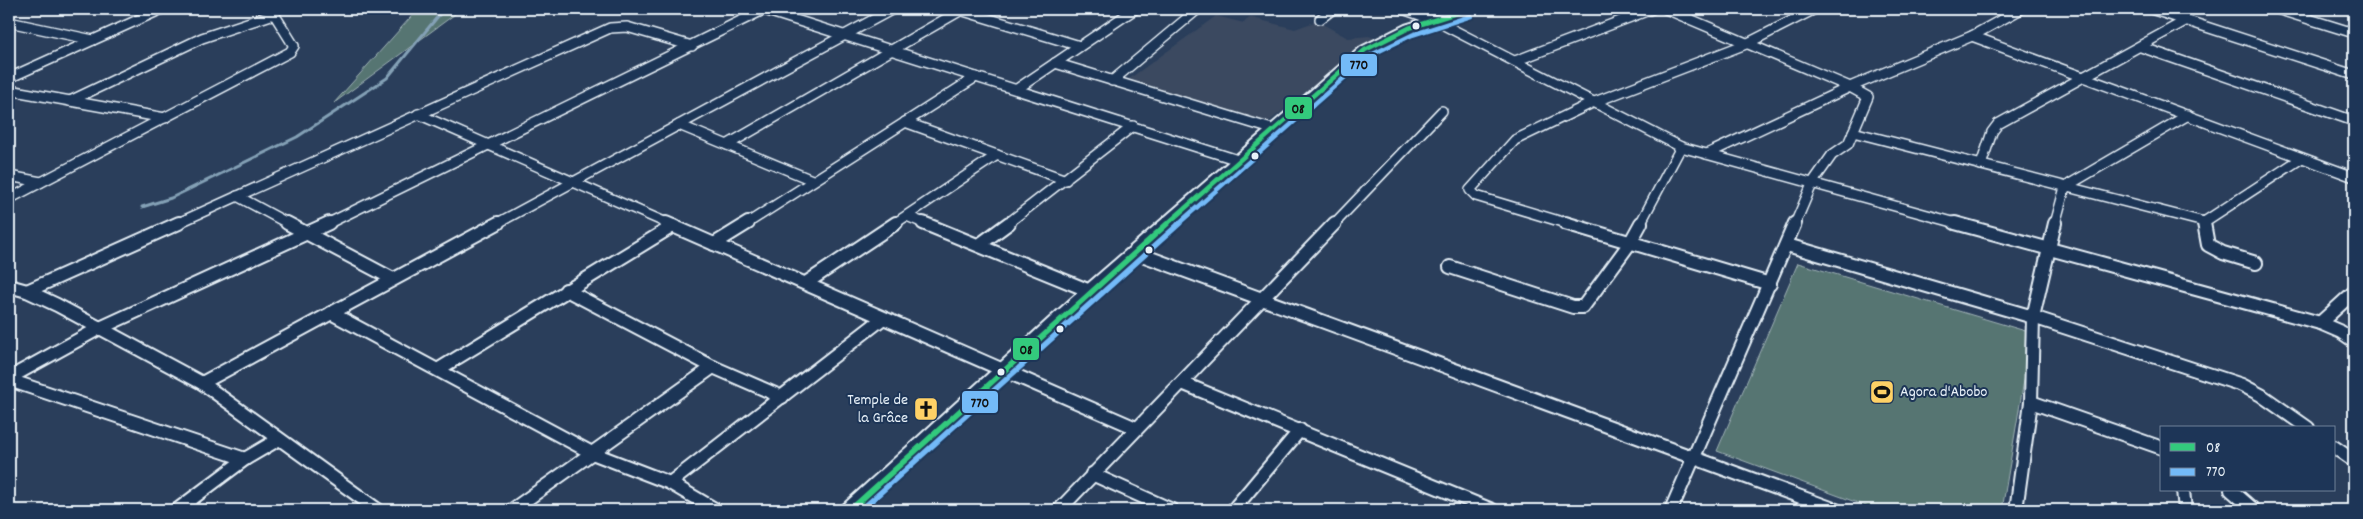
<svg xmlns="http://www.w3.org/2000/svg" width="2363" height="519" font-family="Dekko,sans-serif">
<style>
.built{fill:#3a4960}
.green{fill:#567472;stroke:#9fb2b5}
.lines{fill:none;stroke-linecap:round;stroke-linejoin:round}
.stream{stroke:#84a1b6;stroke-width:3}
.street-far1-casing{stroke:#e8f1f8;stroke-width:12}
.street-casing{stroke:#e8f1f8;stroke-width:16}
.secondary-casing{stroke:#e8f1f8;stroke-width:4}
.street-far1{stroke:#1d3557;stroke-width:9}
.street{stroke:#1d3557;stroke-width:12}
.secondary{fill:#1d3557;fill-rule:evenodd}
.bus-1-far1-casing{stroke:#1d3557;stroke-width:8}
.bus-1-casing{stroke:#1d3557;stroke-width:9}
.bus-2-far1-casing{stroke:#1d3557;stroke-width:8}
.bus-2-casing{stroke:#1d3557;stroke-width:9}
.bus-1-far1{stroke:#33ca7d;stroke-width:4.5}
.bus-1{stroke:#33ca7d;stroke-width:5.5}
.bus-2-far1{stroke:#73baf8;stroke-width:4.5}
.bus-2{stroke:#73baf8;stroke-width:5.5}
.bus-dot{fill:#e8f1f8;stroke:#1d3557;stroke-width:2}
.labels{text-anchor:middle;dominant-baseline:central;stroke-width:4;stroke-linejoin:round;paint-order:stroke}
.poi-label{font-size:16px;fill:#e8f1f8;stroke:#1d3557;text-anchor:start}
.line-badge{stroke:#1d3557;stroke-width:2}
.pale-badge-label{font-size:14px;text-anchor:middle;font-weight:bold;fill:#111}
</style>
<rect width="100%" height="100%" fill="#2a3e5b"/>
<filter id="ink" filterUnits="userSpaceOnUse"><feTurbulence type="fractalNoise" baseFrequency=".02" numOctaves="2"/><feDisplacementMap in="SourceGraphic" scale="10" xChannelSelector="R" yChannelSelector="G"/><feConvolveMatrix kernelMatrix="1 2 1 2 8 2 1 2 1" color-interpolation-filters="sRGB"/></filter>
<g filter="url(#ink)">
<polygon class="built" points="1216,16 1244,23 1249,17 1295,29 1317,21 1348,38 1369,36 1381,41 1361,47 1266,124 1129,79"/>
<g class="green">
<polygon points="418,9 462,9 334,103"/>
<polygon points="1798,263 2032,333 2002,510 1877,510 1717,451"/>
</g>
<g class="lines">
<polyline class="stream" points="142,207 171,198 297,137 387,78 444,9"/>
<defs>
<g id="street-far1">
<polyline points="761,9 1241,161"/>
<polyline points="1403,9 1434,20 1681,147 1960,224"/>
<polyline points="1666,9 1850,87 1972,36 2021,9"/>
<polyline points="2151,9 2354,75"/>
<polyline points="2277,9 2354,33"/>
<polyline points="960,10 1080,46"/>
<polyline points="1320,19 1333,9"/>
<polyline points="9,22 93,40"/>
<polyline points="1972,36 2354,177"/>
<polyline points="2141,47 2354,121"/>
<polyline points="1515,61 1652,9"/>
<polyline points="1055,63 1275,130"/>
<polyline points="9,78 162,9"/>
<polyline points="1112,81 1198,9"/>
<polyline points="1017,89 1135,9"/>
<polyline points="9,90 165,118"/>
<polyline points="70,101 202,38 274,14"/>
<polyline points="418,114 669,224"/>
<polyline points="905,122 1066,180"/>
<polyline points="679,125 812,180"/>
<polyline points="1853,132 2204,222 2302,158"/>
<polyline points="727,145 963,9"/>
<polyline points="1707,154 1850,87 1868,97 1848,144 1832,155 1813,182 1795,224"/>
<polyline points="1981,165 1992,132 1998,124 2187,20"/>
<polyline points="9,176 41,182"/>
<polyline points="237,196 289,224"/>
<polyline points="9,199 290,52 294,46 271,9"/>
<polyline points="907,216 926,224"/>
<polyline points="176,224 610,28 627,27 692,46"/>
<polyline points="327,224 765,9"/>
<polyline points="496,224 893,9"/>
<polyline points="746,224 976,77"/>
<polyline points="894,224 997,155"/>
<polyline points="1007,224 1133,126"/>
<polyline points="1334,224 1442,111"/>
<polyline points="1569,224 1476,196 1470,190 1515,140 1592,103 1746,44 1815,9"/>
<polyline points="1640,224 1681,147"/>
<polyline points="2055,224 2064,191 2070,184 2188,115"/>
</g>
<g id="street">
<polyline points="287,223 393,279"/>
<polyline points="666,223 1136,428"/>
<polyline points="923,223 1090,291"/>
<polyline points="1565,223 1770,284"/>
<polyline points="1955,223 2320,323 2341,332 2354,341"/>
<polyline points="2204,223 2208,245 2223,253 2256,263"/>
<polyline points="714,244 748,223"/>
<polyline points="979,245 1009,223"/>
<polyline points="1787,245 2033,317 2242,385 2261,395 2308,428"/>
<polyline points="1134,252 1836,510"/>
<polyline points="1450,267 1573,307 1583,307 1630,243 1641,223"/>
<polyline points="806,283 896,223"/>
<polyline points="9,286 27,291 57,305 202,383 378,510"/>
<polyline points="566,290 713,367 782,397"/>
<polyline points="27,291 179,223"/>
<polyline points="331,313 592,453 670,483 716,510"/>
<polyline points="2320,323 2354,292"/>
<polyline points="439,369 673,226"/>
<polyline points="9,378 98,329 329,223"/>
<polyline points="9,380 245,459"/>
<polyline points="202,383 498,223"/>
<polyline points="1182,383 1492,510"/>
<polyline points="2031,402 2162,448"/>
<polyline points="2334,447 2354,461"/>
<polyline points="1092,474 1172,510"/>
<polyline points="670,483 882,319"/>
<polyline points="2183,490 2185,510"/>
<polyline points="2231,490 2254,510"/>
<polyline points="177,510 245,459 279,439"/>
<polyline points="512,510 713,367"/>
<polyline points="1059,510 1335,223"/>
<polyline points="1233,510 1300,430"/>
<polyline points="1671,510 1795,223"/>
<polyline points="2016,510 2031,402 2033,317 2055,223"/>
</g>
<polygon id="secondary" points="1458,9 1475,9 1473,12 1413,31 1369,53 1096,295 863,510 840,510 843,505 1084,287 1361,47 1405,25"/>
</defs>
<use href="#street-far1" class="street-far1-casing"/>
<use href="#street" class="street-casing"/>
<use href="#secondary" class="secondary-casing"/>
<use href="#street-far1" class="street-far1"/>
<use href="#street" class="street"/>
<use href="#secondary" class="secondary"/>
<defs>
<polyline id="bus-1-far1" points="1167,224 1365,50 1409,28 1469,9"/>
<polyline id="bus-1" points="850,510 1168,223"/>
<polyline id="bus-2-far1" points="1178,224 1369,56 1412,35 1471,16"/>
<polyline id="bus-2" points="861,510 1180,223"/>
</defs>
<use href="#bus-1-far1" class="bus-1-far1-casing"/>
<use href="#bus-1" class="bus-1-casing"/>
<use href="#bus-2-far1" class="bus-2-far1-casing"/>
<use href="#bus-2" class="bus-2-casing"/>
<use href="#bus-1-far1" class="bus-1-far1"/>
<use href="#bus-1" class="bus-1"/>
<use href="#bus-2-far1" class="bus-2-far1"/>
<use href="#bus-2" class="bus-2"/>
</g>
</g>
<defs>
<symbol id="stadium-square" viewBox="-11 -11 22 22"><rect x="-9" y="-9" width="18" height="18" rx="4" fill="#ffd166" stroke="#1d3557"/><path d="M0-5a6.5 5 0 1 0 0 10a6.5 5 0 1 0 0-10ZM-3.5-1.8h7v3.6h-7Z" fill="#111"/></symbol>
<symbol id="church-square" viewBox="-11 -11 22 22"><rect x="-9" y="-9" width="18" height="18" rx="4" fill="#ffd166" stroke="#1d3557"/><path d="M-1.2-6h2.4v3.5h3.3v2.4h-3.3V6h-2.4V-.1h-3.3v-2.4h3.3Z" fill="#111"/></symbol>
</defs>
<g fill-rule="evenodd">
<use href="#stadium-square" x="1868" y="378" width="28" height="28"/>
<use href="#church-square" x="912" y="395" width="28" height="28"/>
</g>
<g class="bus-dot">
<circle cx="1416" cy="26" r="4.5"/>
<circle cx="1255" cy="156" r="4.5"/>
<circle cx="1149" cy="250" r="4.5"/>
<circle cx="1060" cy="329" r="4.5"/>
<circle cx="1001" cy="372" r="4.5"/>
</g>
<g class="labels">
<g class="poi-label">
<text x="1900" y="392">Agora d'Abobo</text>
<text x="908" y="400" text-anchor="end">Temple de<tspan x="908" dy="18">la Grâce</tspan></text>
</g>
</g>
<g class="line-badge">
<rect x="1340" y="53" width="38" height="24" rx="5" fill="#73baf8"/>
<rect x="1284" y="96" width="29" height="24" rx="5" fill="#33ca7d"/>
<rect x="1012" y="337" width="28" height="24" rx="5" fill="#33ca7d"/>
<rect x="961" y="390" width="38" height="24" rx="5" fill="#73baf8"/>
</g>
<g class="pale-badge-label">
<text x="1359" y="69">770</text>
<text x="1298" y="113">08</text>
<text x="1026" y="354">08</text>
<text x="980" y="407">770</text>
</g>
<rect width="2363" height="519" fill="none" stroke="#1d3557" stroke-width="30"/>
<rect x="15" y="15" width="2333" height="489" fill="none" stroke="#e8f1f8" stroke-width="2" filter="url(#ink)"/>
<rect x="2160" y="426" width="175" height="65" fill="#1d3557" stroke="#6e8097"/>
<rect x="2170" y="443" width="25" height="8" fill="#33ca7d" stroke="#6e8097"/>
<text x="2206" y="452" font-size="15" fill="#e8f1f8">08</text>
<rect x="2170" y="468" width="25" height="8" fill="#73baf8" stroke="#6e8097"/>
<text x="2206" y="476" font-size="15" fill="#e8f1f8">770</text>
</svg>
